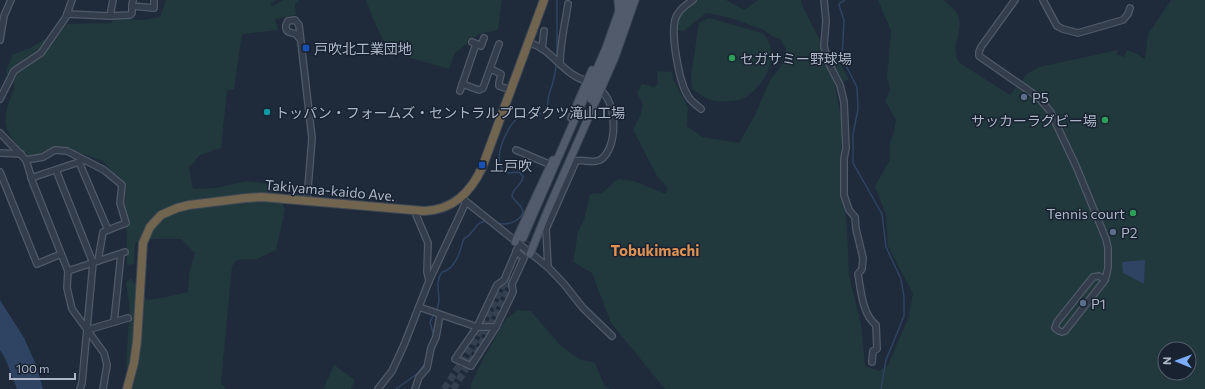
<svg xmlns="http://www.w3.org/2000/svg" width="1205" height="389" font-family="Commissioner,'Noto Sans JP',sans-serif">
<style>
.green{fill:#21383c;fill-rule:evenodd}
.water{fill:#2f4362}
.lines{fill:none;stroke-linecap:round;stroke-linejoin:round}
.stream{stroke:#2f4362;stroke-width:1.5}
.major-tunnel{stroke:#344050;stroke-width:7;stroke-dasharray:7 3.5;stroke-linecap:butt}
.minor-casing{stroke:#505a69;stroke-width:8}
.major-casing{stroke:#3c4654;stroke-width:9}
.highway-casing{stroke:#3d4756;stroke-width:10}
.minor{stroke:#333d4b;stroke-width:5.5}
.major{stroke:#515b6b;stroke-width:7}
.highway{stroke:#72654f;stroke-width:8}
.transit-dot{fill:#1a4fb4;stroke:#182230;stroke-width:1.5}
.leisure-dot{fill:#2e9e5b;stroke:#182230;stroke-width:1.5}
.service-dot{fill:#5c6f8a;stroke:#182230;stroke-width:1.5}
.culture-dot{fill:#0f9aa8;stroke:#182230;stroke-width:1.5}
.labels{text-anchor:middle;dominant-baseline:central;stroke-width:3;stroke-linejoin:round;paint-order:stroke}
.poi-label{font-size:14px;fill:#adb7c7;stroke:#182230;text-anchor:start}
.street-label{font-size:14px;fill:#adb7c7;stroke:#182230}
.neighbourhood-label{font-size:15px;font-weight:bold;fill:#dd9153;stroke:#182230}
</style>
<rect width="100%" height="100%" fill="#1f2b3b"/>
<g class="green">
<path d="M166,0H276L270,4L273,6L283,0H299L295,4L296,15L275,19L278,30L242,34L234,89L227,91L221,148L200,155L189,168L193,189L215,188L247,181L277,185L285,210L276,250L257,259L237,260L232,266L221,384L227,389H131L126,363L130,309L126,283L131,278L147,300L166,297L188,292L189,274L195,253L181,239H150L135,243L134,264L127,265V235L119,181L103,161L71,150L56,148L30,158C1,130 0,123 15,86L6,72L12,55L30,48L62,29L67,24L111,23L115,18L143,20L160,17Z"/>
<polygon points="366,0 502,0 498,30 479,34 455,53 449,69 407,57 383,40 374,21"/>
<path d="M691,0H726L744,10L758,0H801V3L822,44L838,60L849,79L835,86L842,124L840,175L847,228L849,276L861,324L865,366L879,371L888,365L908,319L913,294L888,246L886,215L875,186L890,160V142L894,132L896,120L885,101L890,90L887,76L891,31L878,0H944C948,4 955,9 957,14C966,30 948,47 960,63L1010,95L1027,74L1039,67L1118,50L1116,54L1124,57L1127,50L1137,54L1145,59L1148,34L1171,0H1205V389H665L611,323L592,273L573,262L578,232L584,220L590,194L602,193L618,179L634,181L666,194L667,187L657,176L633,130L640,116L643,105L637,93L642,84L654,87L658,84L657,71L672,72L674,81L688,107L687,126L702,137L739,143L755,115L770,80L781,66L786,49L781,40L772,36L764,30L731,18L706,13L684,31L675,30L678,18ZM1165,349H1189V373H1165Z"/>
<path d="M709,18L762,33C783,52 765,87 744,98C736,102 723,102 714,101C707,100 699,93 692,89L691,76L699,23Z"/>
<polygon points="518,310 531,311 561,346 579,359 595,363 604,385 610,389 471,389 470,386 483,359 506,319"/>
<polygon points="334,365 355,380 351,389 320,389 324,388"/>
</g>
<g class="water">
<polygon points="1145,260 1144,284 1123,273 1122,262"/>
<polygon points="0,300 24,338 37,367 43,389 17,389 5,358 0,350"/>
</g>
<g class="lines">
<g class="stream">
<polyline points="557,0 557,58"/>
<polyline points="845,0 840,3 839,5 844,20 842,58 857,87 858,109 853,134 853,163 882,214 886,247 901,279 904,297 904,316 886,360 881,389"/>
<path d="M497,223C506,226 520,222 523,212C522,204 515,203 512,196C513,187 523,185 523,176L519,172L508,173C488,165 507,125 519,117C526,113 536,115 544,113C549,107 547,102 549,95C552,84 556,76 556,64"/>
<path d="M436,311C444,297 432,286 442,272C453,270 458,258 461,248C462,245 462,242 464,239C466,237 469,236 471,233C478,226 476,222 488,221"/>
<polyline points="434,314 430,322 434,336"/>
<polyline points="396,389 418,373 426,362"/>
</g>
<g class="major-tunnel">
<polyline points="520,262 529,242"/>
<polyline points="444,389 464,359 486,321 507,276"/>
<polyline points="453,389 479,348 513,279"/>
</g>
<defs>
<g id="minor">
<polyline points="133,0 132,6 154,8 154,0"/>
<path d="M693,0C686,5 677,11 675,20C671,36 679,82 688,96C690,101 697,105 701,109"/>
<path d="M824,0L826,21L824,46L828,62L840,85L844,102L846,148L844,159V195L849,210L855,217L856,229L863,258L862,269L858,274C861,290 862,314 876,325L877,349L873,351L872,362"/>
<polyline points="1015,0 981,47 979,52 979,56 1038,97 1050,111 1076,166 1106,239 1108,248 1108,268 1105,280 1065,331 1062,332 1059,331 1055,328 1057,322 1093,277 1099,276 1105,280"/>
<polyline points="1043,0 1057,26 1063,29 1078,33 1123,20 1128,14 1130,8"/>
<polyline points="67,14 110,16 113,0"/>
<polyline points="110,16 130,15 132,13 132,6"/>
<path d="M300,39L296,34C290,32 285,33 286,25L288,21L295,20L299,25L312,138L307,200"/>
<polyline points="0,40 4,16 11,0"/>
<polyline points="472,42 481,46 484,38"/>
<path d="M528,42C533,44 538,46 543,49C558,60 568,76 587,81"/>
<polyline points="542,49 544,31"/>
<path d="M560,64C560,44 565,24 568,4"/>
<polyline points="491,69 501,74 499,83 499,86 511,90"/>
<polyline points="462,84 479,90 483,88 499,44"/>
<polyline points="460,91 476,44"/>
<polyline points="0,99 14,71 41,53 66,17 72,0"/>
<polyline points="0,133 26,160 33,183 68,271 67,288 72,309 104,353 107,365 103,389"/>
<polyline points="516,150 551,165"/>
<polyline points="0,153 21,154"/>
<polyline points="26,160 43,157 55,150 67,151 104,170 122,185 120,203 126,223 108,230"/>
<polyline points="56,170 93,263 82,383 80,389"/>
<polyline points="0,172 37,264 61,254"/>
<polyline points="31,178 82,161"/>
<polyline points="464,200 548,267 564,284 583,308 612,336"/>
<polyline points="414,210 428,243 427,272 429,281"/>
<polyline points="98,261 125,252"/>
<path d="M548,267L546,229L576,161C584,159 592,164 600,160C619,148 617,101 600,90"/>
<polyline points="68,271 98,261 103,232 108,230 79,162"/>
<polyline points="419,307 477,327 496,327 513,292 512,284 524,258 516,251"/>
<polyline points="114,322 121,254"/>
<polyline points="496,327 471,366 455,359 477,327 497,285 504,280 519,245"/>
<polyline points="87,330 128,318"/>
<polyline points="378,389 392,371 404,345 429,281 466,202"/>
<polyline points="415,389 419,377 427,368 431,348 436,337 440,315"/>
</g>
<g id="major">
<polyline points="618,0 619,13"/>
<polyline points="591,99 614,43 629,0"/>
<polyline points="571,118 592,70"/>
<polyline points="523,238 606,48 623,0"/>
<polyline points="515,242 553,160"/>
<polyline points="530,254 547,212 615,57 635,0"/>
</g>
<path id="highway" d="M127,389L134,363L137,341L143,243L150,227L161,215L177,208L189,205L246,198L262,197L424,211C453,210 470,193 482,168L544,0"/>
</defs>
<use href="#minor" class="minor-casing"/>
<use href="#major" class="major-casing"/>
<use href="#highway" class="highway-casing"/>
<use href="#minor" class="minor"/>
<use href="#major" class="major"/>
<use href="#highway" class="highway"/>
</g>
<g class="transit-dot">
<rect x="302" y="44" width="8" height="8" rx="2"/>
<rect x="478" y="161" width="8" height="8" rx="2"/>
</g>
<g class="leisure-dot">
<circle cx="732" cy="58" r="4"/>
<circle cx="1105" cy="120" r="4"/>
<circle cx="1133" cy="213" r="4"/>
</g>
<g class="service-dot">
<circle cx="1024" cy="97" r="4"/>
<circle cx="1113" cy="232" r="4"/>
<circle cx="1083" cy="303" r="4"/>
</g>
<circle class="culture-dot" cx="267" cy="112" r="4"/>
<g class="labels">
<g class="poi-label">
<text x="314" y="48">戸吹北工業団地</text>
<text x="740" y="58">セガサミー野球場</text>
<text x="1032" y="97">P5</text>
<text x="275" y="112">トッパン・フォームズ・セントラルプロダクツ滝山工場</text>
<text x="1097" y="120" text-anchor="end">サッカーラグビー場</text>
<text x="490" y="165">上戸吹</text>
<text x="1125" y="213" text-anchor="end">Tennis court</text>
<text x="1121" y="232">P2</text>
<text x="1091" y="303">P1</text>
</g>
<g class="street-label">
<text transform="translate(330 190) rotate(5)">Takiyama-kaido Ave.</text>
</g>
<g class="neighbourhood-label">
<text x="655" y="250">Tobukimachi</text>
</g>
</g>
<g transform="translate(1177 361) rotate(271)"><circle r="19" fill="#182230" stroke="#545e6c"/>
<path d="M0-3L7 15L0 10L-7 15Z" fill="#7bacff"/>
<text y="-6" font-size="11" font-weight="bold" text-anchor="middle" fill="#adb7c7">N</text>
</g>
<path d="M10 373v6h65v-6" fill="none" stroke="#adb7c7" stroke-width="2"/>
<text x="16" y="373" font-size="12" fill="#adb7c7" stroke="#182230" stroke-width="3" paint-order="stroke">100 m</text>
</svg>
